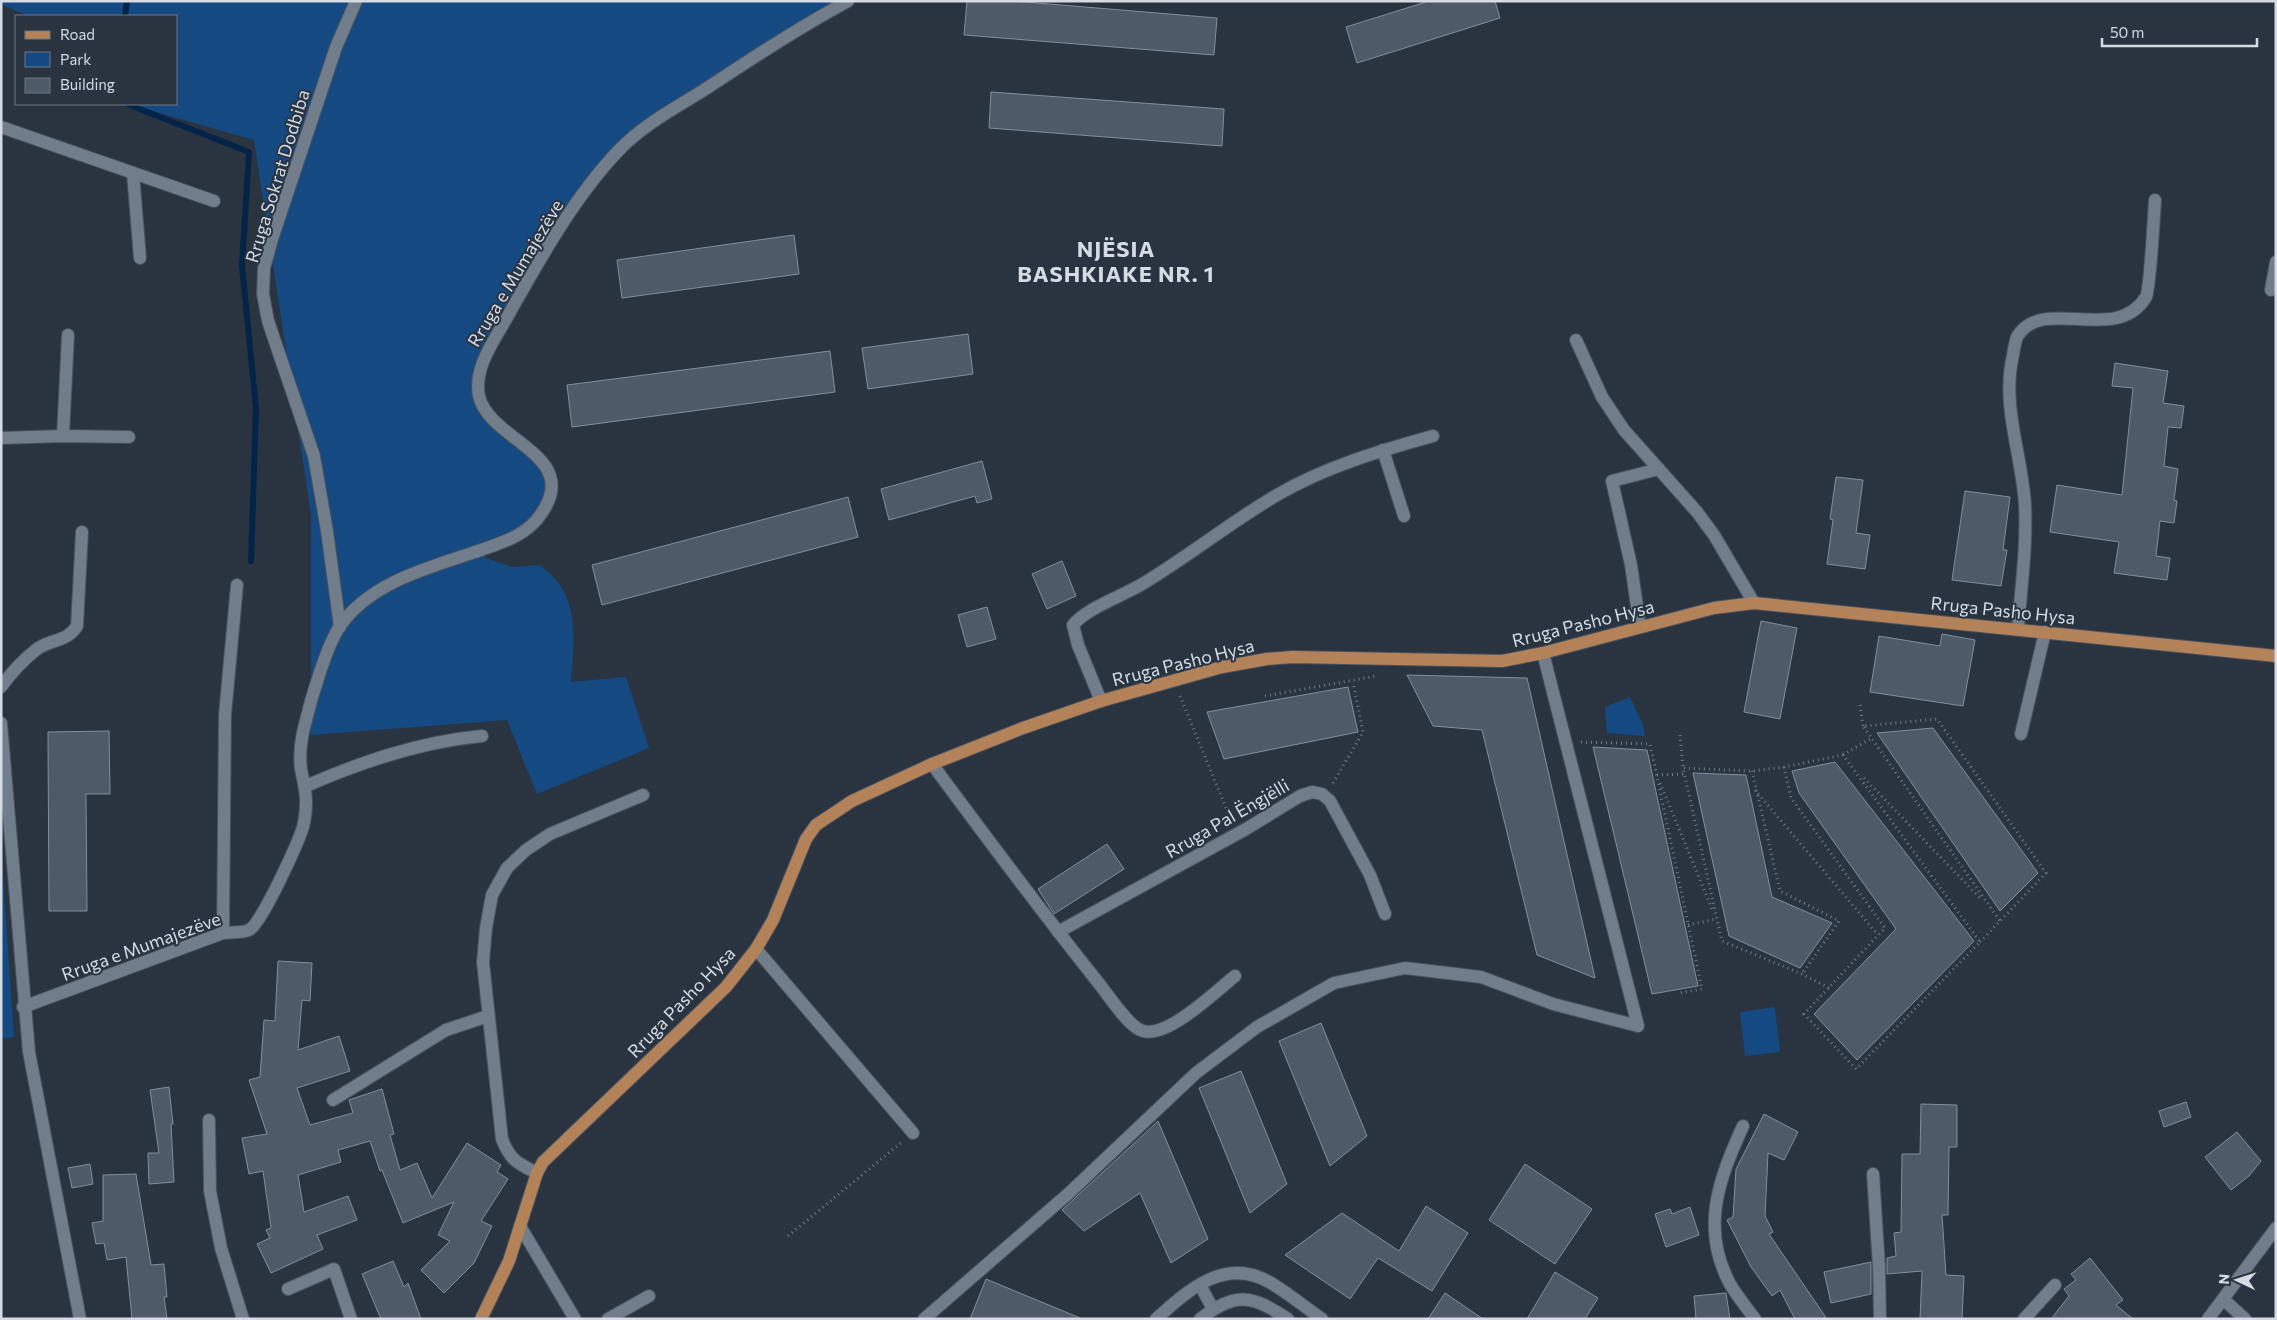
<svg xmlns="http://www.w3.org/2000/svg" width="2277" height="1320" font-family="Commissioner,sans-serif">
<style>
.green{fill:#154982}
.lines{fill:none;stroke-linecap:round;stroke-linejoin:round}
.stream{stroke:#032448;stroke-width:6}
.building{fill:#4f5a68;stroke:#828e9d}
.minor-casing{stroke:#48515c;stroke-width:14}
.major-casing{stroke:#48515c;stroke-width:14}
.path{stroke:#717a85;stroke-width:3;stroke-dasharray:1 4;stroke-linecap:butt}
.minor{stroke:#717d8b;stroke-width:12}
.major{stroke:#b48259;stroke-width:12}
.labels{text-anchor:middle;dominant-baseline:central;stroke-width:4;stroke-linejoin:round;paint-order:stroke}
.street-label{font-size:18px;fill:#d4dbe3;stroke:#2a3441}
.district-label{font-size:22px;font-weight:bold;letter-spacing:1px;fill:#d4dbe3;stroke:#2a3441}
</style>
<rect width="100%" height="100%" fill="#2a3441"/>
<g class="green">
<path d="M1,1H848L648,126L600,171L483,361L479,394L551,476L543,512L482,550L486,558L512,567L540,565C546,571 555,577 559,584C579,611 573,650 571,682L626,677L649,748L537,794L507,720L311,735V514L254,140L128,104H176V16H28L1,4Z"/>
<polygon points="1630,697 1643,725 1645,736 1607,733 1605,707"/>
<polygon points="1,848 14,1037 1,1039"/>
<polygon points="1775,1007 1780,1052 1745,1056 1740,1012"/>
</g>
<g class="lines">
<g class="stream">
<polyline points="125,16 127,1"/>
<polyline points="127,104 249,152 242,266 256,408 251,561"/>
</g>
</g>
<g class="building">
<polygon points="967,1 1013,1 1217,18 1214,55 964,35"/>
<polygon points="1429,1 1495,1 1500,18 1357,63 1346,27"/>
<polygon points="991,92 1224,109 1222,146 989,128"/>
<polygon points="794,235 799,274 622,298 617,260"/>
<polygon points="968,334 973,374 868,389 862,348"/>
<polygon points="830,351 835,392 572,427 567,385"/>
<polygon points="2115,363 2168,371 2163,403 2184,406 2181,428 2168,427 2164,466 2178,469 2174,500 2177,501 2174,523 2160,521 2156,556 2170,558 2167,580 2114,573 2119,542 2050,532 2057,485 2122,495 2133,388 2112,386"/>
<polygon points="982,461 992,499 977,503 975,496 889,520 881,489"/>
<polygon points="1836,477 1863,480 1856,533 1870,535 1865,569 1827,564 1833,520 1830,519"/>
<polygon points="1965,491 2010,497 2003,550 2007,550 2001,586 1952,580"/>
<polygon points="848,497 858,537 602,605 592,565"/>
<polygon points="1062,561 1076,596 1047,609 1032,574"/>
<polygon points="987,607 996,639 967,647 958,615"/>
<polygon points="1761,621 1797,628 1780,719 1744,712"/>
<polygon points="1942,634 1975,640 1963,706 1870,692 1879,636 1940,646"/>
<polygon points="1407,675 1527,678 1595,978 1537,955 1482,730 1433,726"/>
<polygon points="1348,687 1358,732 1224,759 1207,712"/>
<polygon points="1933,728 2038,873 2000,911 1877,733"/>
<polygon points="109,731 110,794 86,794 87,911 49,911 48,732"/>
<polygon points="1593,747 1647,750 1698,986 1652,994"/>
<polygon points="1835,762 1974,941 1857,1060 1814,1014 1896,929 1799,793 1792,771"/>
<polygon points="1693,773 1746,775 1772,897 1832,923 1800,968 1729,936"/>
<polygon points="1107,844 1124,869 1054,914 1038,889"/>
<polygon points="278,961 312,963 310,1001 302,1000 298,1050 339,1036 350,1071 297,1088 310,1125 353,1113 349,1100 382,1089 394,1134 390,1135 400,1170 417,1163 432,1198 467,1143 501,1165 497,1172 508,1179 481,1221 492,1226 474,1263 444,1293 421,1270 450,1241 438,1235 454,1202 403,1223 382,1170 380,1171 370,1141 338,1150 341,1162 298,1175 304,1212 348,1196 357,1220 317,1235 323,1249 271,1273 257,1244 270,1238 266,1230 271,1228 263,1171 249,1174 242,1138 267,1134 249,1080 260,1077 264,1020 275,1021"/>
<polygon points="1321,1023 1367,1136 1330,1166 1279,1041"/>
<polygon points="1241,1071 1287,1184 1250,1213 1199,1088"/>
<polygon points="169,1087 173,1124 171,1124 174,1182 149,1184 148,1153 159,1153 150,1090"/>
<polygon points="2186,1102 2191,1117 2164,1127 2159,1111"/>
<polygon points="1921,1104 1957,1105 1957,1147 1949,1147 1948,1215 1942,1215 1946,1275 1964,1276 1962,1319 1920,1319 1922,1271 1887,1274 1887,1258 1896,1256 1894,1233 1901,1232 1902,1154 1920,1154"/>
<polygon points="1764,1114 1798,1132 1784,1160 1768,1153 1765,1216 1773,1232 1769,1234 1827,1319 1795,1319 1780,1290 1772,1296 1751,1267 1727,1220 1733,1217 1736,1169"/>
<polygon points="1158,1121 1208,1239 1171,1263 1140,1193 1084,1231 1062,1210"/>
<polygon points="2237,1132 2261,1161 2249,1176 2231,1190 2205,1157"/>
<polygon points="90,1164 93,1184 72,1188 68,1168"/>
<polygon points="1525,1164 1592,1209 1555,1264 1489,1220"/>
<polygon points="136,1174 151,1265 164,1264 167,1297 164,1297 167,1319 132,1319 126,1257 107,1260 104,1243 96,1244 92,1223 103,1221 103,1175"/>
<polygon points="1426,1206 1468,1233 1432,1291 1378,1258 1350,1299 1285,1255 1342,1213 1399,1251"/>
<polygon points="1690,1207 1699,1235 1666,1247 1655,1214 1670,1209 1672,1214"/>
<polygon points="2090,1258 2123,1300 2116,1305 2133,1319 2051,1319 2069,1296 2064,1289 2076,1280 2071,1274"/>
<polygon points="393,1261 404,1287 408,1283 421,1319 381,1319 362,1274"/>
<polygon points="1871,1262 1871,1294 1831,1303 1824,1272"/>
<polygon points="1555,1272 1598,1298 1585,1319 1527,1319"/>
<polygon points="986,1279 1080,1318 1080,1319 970,1319"/>
<polygon points="1445,1293 1483,1319 1428,1319"/>
<polygon points="1726,1293 1730,1319 1696,1319 1694,1296"/>
</g>
<g class="lines">
<defs>
<g id="minor">
<polyline points="1,127 214,201"/>
<polyline points="133,173 140,258"/>
<polyline points="2271,290 2276,262"/>
<polyline points="1576,340 1602,397 1624,430 1697,512 1714,535 1754,603"/>
<polyline points="63,436 68,335"/>
<polyline points="1,438 63,436 129,437"/>
<polyline points="1383,450 1404,516"/>
<polyline points="340,627 327,531 314,456 268,321 263,294 264,268 273,236 336,47 356,1"/>
<polyline points="1640,627 1631,565 1612,481 1659,469"/>
<path d="M2018,629C2021,588 2027,546 2025,505C2022,454 2001,406 2013,355C2014,349 2015,342 2017,337C2042,294 2116,346 2146,297C2150,289 2154,215 2155,200"/>
<path d="M1,687C11,673 23,660 37,649C51,639 67,642 77,626L82,532"/>
<path d="M1101,701L1078,645L1073,625C1088,607 1123,596 1144,583C1190,555 1231,522 1277,495C1325,467 1379,451 1433,436"/>
<polyline points="1,723 29,1052 80,1319"/>
<polyline points="2021,734 2045,632"/>
<path d="M932,764C986,837 1040,910 1097,981C1107,993 1129,1028 1143,1031C1168,1038 1215,992 1235,976"/>
<path d="M306,786C363,761 420,742 482,736"/>
<polyline points="1058,932 1246,829 1300,796 1312,792 1322,794 1330,801 1370,875 1385,914"/>
<polyline points="223,933 225,715 237,585"/>
<polyline points="756,949 913,1133"/>
<path d="M23,1007L223,933C231,932 243,933 249,930C261,925 298,843 303,827C305,819 306,809 306,801C306,790 303,780 301,769C299,754 301,739 305,724C311,699 326,647 340,626C371,581 432,567 481,550C504,542 527,535 541,514C583,455 489,441 479,396C473,366 497,337 510,312C541,257 575,196 619,150C643,125 675,108 704,90C751,59 798,28 848,1"/>
<polyline points="333,1100 446,1030 488,1016"/>
<polyline points="209,1120 210,1191 221,1248 243,1319"/>
<path d="M1743,1126C1719,1179 1700,1228 1730,1284C1737,1296 1747,1308 1755,1319"/>
<path d="M537,1173C517,1163 510,1160 502,1139L483,962L486,928L492,895L507,868L526,850L550,834L643,795"/>
<polyline points="1873,1174 1879,1267 1880,1319"/>
<polyline points="520,1226 575,1319"/>
<polyline points="1200,1285 1213,1309"/>
<polyline points="288,1289 334,1269 351,1319"/>
<polyline points="2223,1299 2245,1319"/>
<polyline points="608,1319 649,1296"/>
<polyline points="924,1319 1068,1194 1196,1073 1257,1027 1334,983 1405,968 1481,977 1553,1004 1638,1026 1543,653"/>
<path d="M1156,1319C1189,1289 1226,1256 1271,1283C1289,1294 1305,1307 1322,1319"/>
<path d="M1200,1319C1237,1291 1251,1295 1288,1319"/>
<polyline points="2024,1319 2055,1285"/>
<polyline points="2208,1319 2276,1228"/>
</g>
<polyline id="major" points="481,1319 509,1261 537,1173 543,1162 726,987 756,949 773,920 806,839 816,825 852,801 932,764 1023,728 1101,701 1222,667 1267,659 1292,657 1502,661 1543,653 1714,608 1754,603 2276,656"/>
</defs>
<use href="#minor" class="minor-casing"/>
<use href="#major" class="major-casing"/>
<g class="path">
<polyline points="1180,696 1231,820"/>
<polyline points="1265,696 1376,676"/>
<polyline points="1860,705 1863,726"/>
<polyline points="1680,735 1683,768"/>
<polyline points="1581,742 1650,744 1702,989 1680,993"/>
<polyline points="1843,755 1872,738"/>
<polyline points="1784,767 1791,798 1885,928 1804,1014 1856,1069 1980,942 1843,755 1784,767 1752,771 1683,768 1722,941 1802,974 1829,988"/>
<polyline points="1752,771 1780,891 1839,921 1802,974"/>
<polyline points="1657,775 1685,774"/>
<polyline points="1864,778 1981,899"/>
<polyline points="1333,783 1363,732 1353,682"/>
<polyline points="1660,783 1713,911"/>
<polyline points="1755,790 1878,935"/>
<polyline points="1688,925 1716,919"/>
<polyline points="1980,942 2046,873 1937,719 1863,726 2000,921"/>
<polyline points="788,1236 902,1142"/>
</g>
<use href="#minor" class="minor"/>
<use href="#major" class="major"/>
</g>
<g class="labels">
<g class="street-label">
<text transform="translate(277 176) rotate(-73)">Rruga Sokrat Dodbiba</text>
<text transform="translate(515 273) rotate(-59)">Rruga e Mumajezëve</text>
<text transform="translate(2003 610) rotate(6)">Rruga Pasho Hysa</text>
<text transform="translate(1583 623) rotate(-14)">Rruga Pasho Hysa</text>
<text transform="translate(1183 662) rotate(-14)">Rruga Pasho Hysa</text>
<text transform="translate(1227 818) rotate(-30)">Rruga Pal Ëngjëlli</text>
<text transform="translate(141 946) rotate(-20)">Rruga e Mumajezëve</text>
<text transform="translate(681 1002) rotate(-46)">Rruga Pasho Hysa</text>
</g>
<g class="district-label">
<text x="1116" y="248">NJËSIA<tspan x="1116" dy="25">BASHKIAKE NR. 1</tspan></text>
</g>
</g>
<rect width="2277" height="1320" fill="none" stroke="#d4dbe3" stroke-width="5"/>
<rect x="15" y="15" width="162" height="90" fill="#2a3441" stroke="#6e7782"/>
<rect x="25" y="31" width="25" height="8" fill="#b48259" stroke="#6e7782"/>
<text x="60" y="40" font-size="15" fill="#d4dbe3">Road</text>
<rect x="25" y="52" width="25" height="15" fill="#154982" stroke="#6e7782"/>
<text x="60" y="65" font-size="15" fill="#d4dbe3">Park</text>
<rect x="25" y="78" width="25" height="15" fill="#4f5a68" stroke="#6e7782"/>
<text x="60" y="90" font-size="15" fill="#d4dbe3">Building</text>
<g transform="translate(2237 1280) rotate(274)" stroke="#2a3441" stroke-width="4" paint-order="stroke">
<path d="M0-4L9 19L0 12L-9 19Z" fill="#d4dbe3"/>
<text y="-8" font-size="14" font-weight="bold" text-anchor="middle" fill="#d4dbe3">N</text>
</g>
<path d="M2102 38v8h155v-8" fill="none" stroke="#d4dbe3" stroke-width="2.5"/>
<text x="2110" y="38" font-size="15" fill="#d4dbe3" stroke="#2a3441" stroke-width="4" paint-order="stroke">50 m</text>
</svg>
